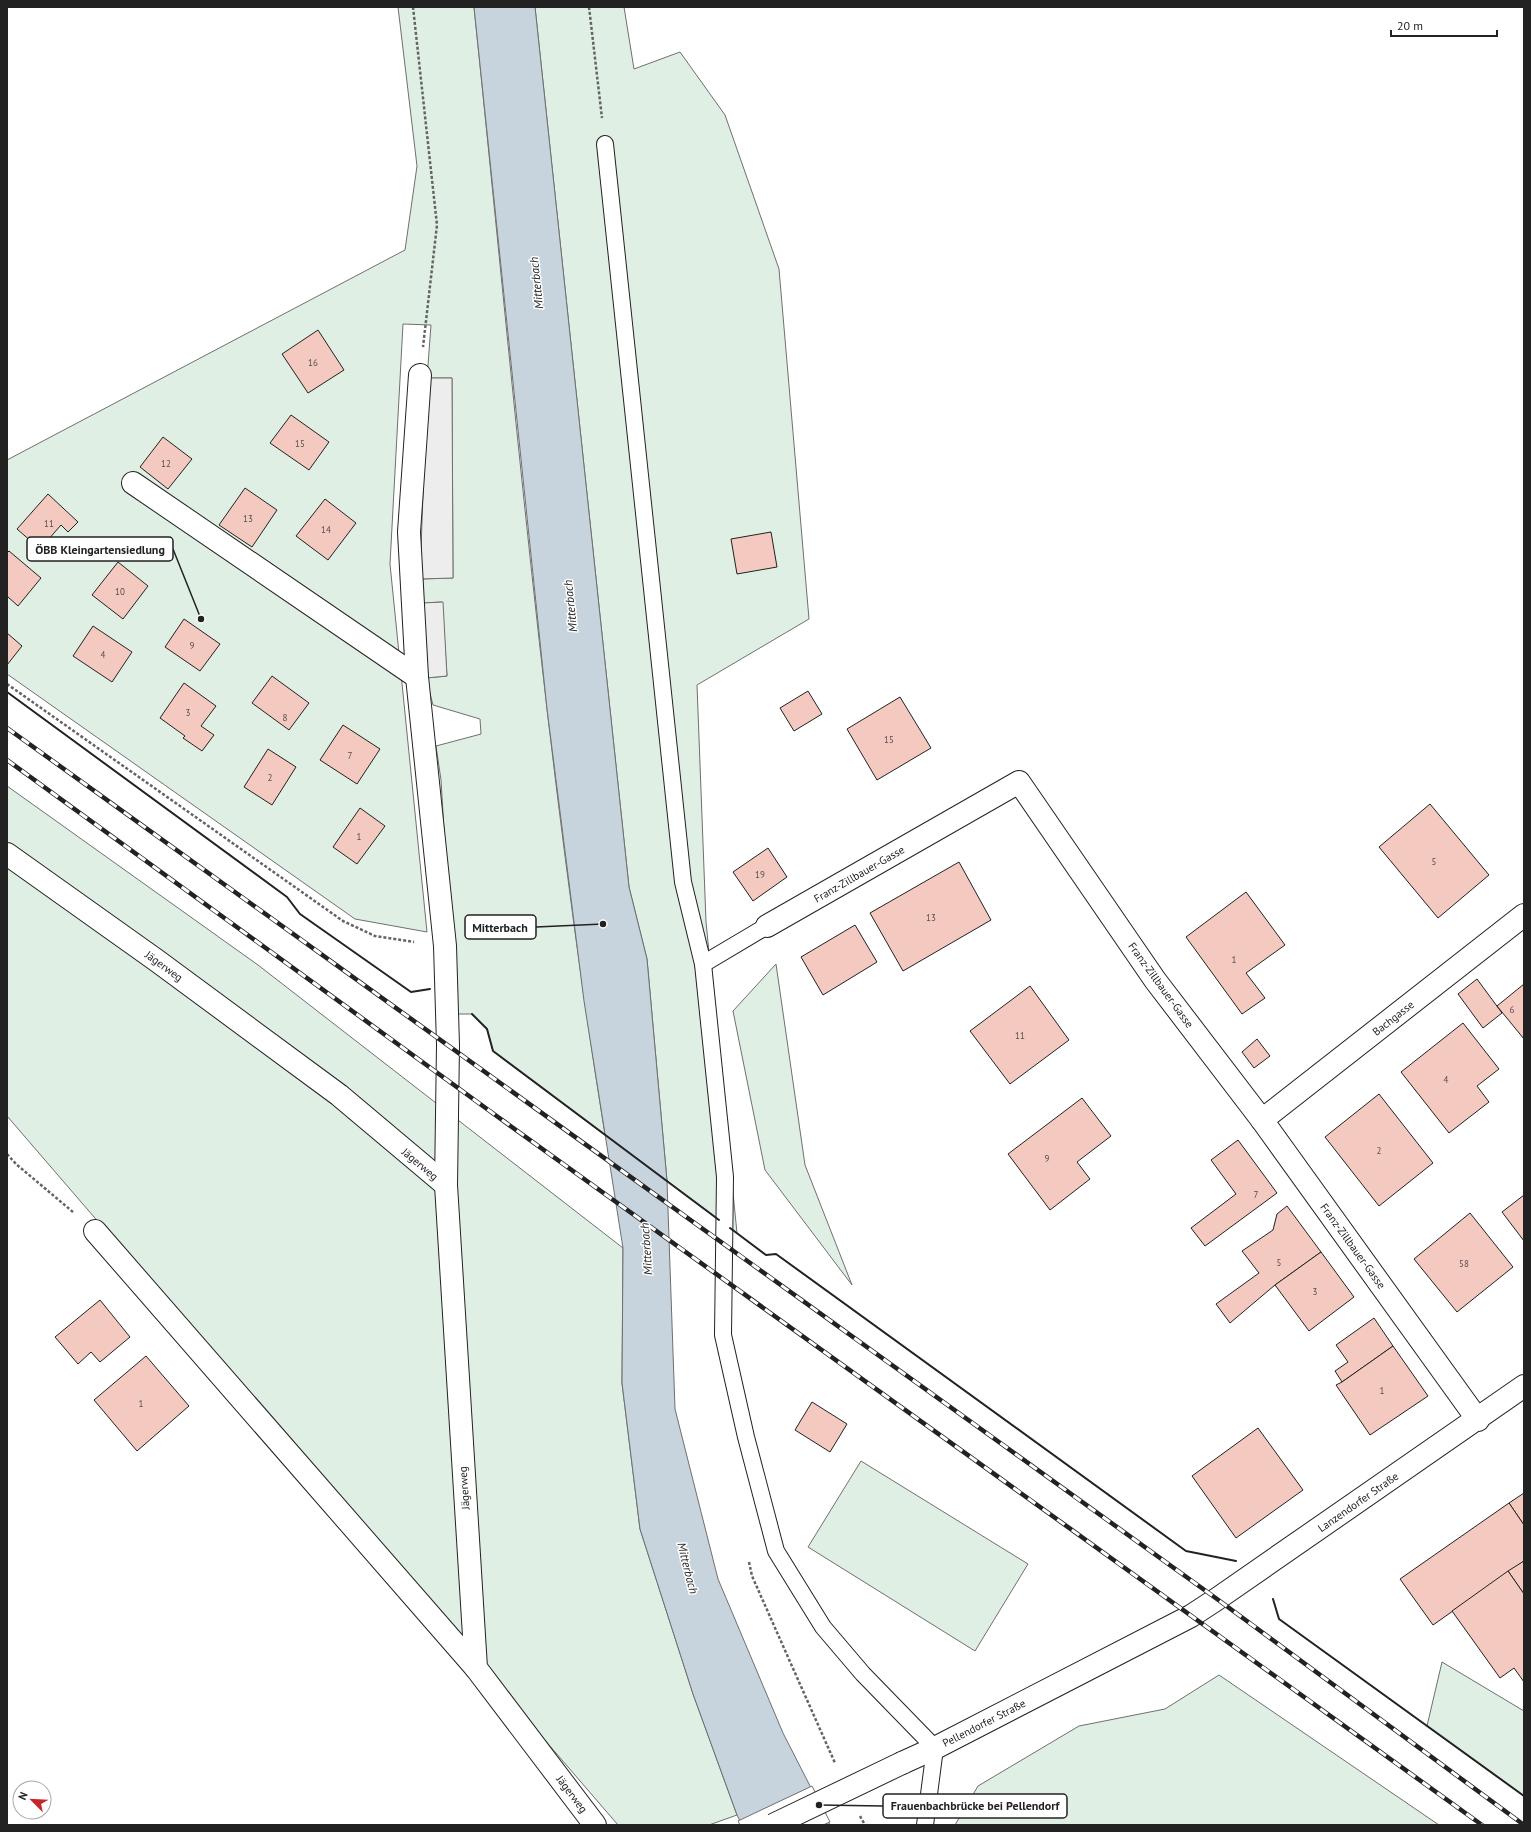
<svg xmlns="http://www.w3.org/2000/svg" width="1531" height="1832" font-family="'PT Sans',sans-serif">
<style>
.green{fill:#e0efe3;stroke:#6f6f6f}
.parking{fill:#ededed;stroke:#6f6f6f}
.water{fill:#c7d3dd;stroke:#6f6f6f}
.pier{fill:#fff;stroke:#6f6f6f}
.building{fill:#f3c9c0;stroke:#222}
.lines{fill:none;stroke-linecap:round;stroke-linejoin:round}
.service-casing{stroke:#222;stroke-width:18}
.minor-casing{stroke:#222;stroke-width:24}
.tertiary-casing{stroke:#222;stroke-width:24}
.path{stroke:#646464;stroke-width:2.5;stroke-dasharray:3 2;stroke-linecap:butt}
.service{stroke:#fff;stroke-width:16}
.minor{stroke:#fff;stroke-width:22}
.tertiary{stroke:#fff;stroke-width:22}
.rail-casing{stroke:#222;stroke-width:4.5}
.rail{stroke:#fff;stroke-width:3;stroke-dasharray:9;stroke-linecap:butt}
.tertiary-bridge-casing{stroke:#222;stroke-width:24;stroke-linecap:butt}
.tertiary-bridge{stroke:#fff;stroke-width:22}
.wall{stroke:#222;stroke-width:2}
.labels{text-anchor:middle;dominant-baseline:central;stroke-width:3;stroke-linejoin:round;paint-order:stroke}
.number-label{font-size:9px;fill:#564c4a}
.street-label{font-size:11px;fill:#222;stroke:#fff}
.water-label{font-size:12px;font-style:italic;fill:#222;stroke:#fff}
.leader{fill:none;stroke:#222;stroke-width:1.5}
.callout-dot{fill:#222;stroke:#fff;stroke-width:1.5}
.callout{fill:#fff;stroke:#222;stroke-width:1.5}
.callout-label{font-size:12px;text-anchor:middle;font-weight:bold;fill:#222}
</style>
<rect width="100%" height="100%" fill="#fff"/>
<g class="green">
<path d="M398,7H474C513,383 545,761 605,1135L493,1051L487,1029L472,1014H455L441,780L436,746L481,734L480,719L433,705L426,678L447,676L442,602L422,603L420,579L453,578L452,378H427L431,325L403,324L390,564L427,932L355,919L7,674V460L405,250L417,166Z"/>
<polygon points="535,7 624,7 634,69 680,52 725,115 779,269 809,619 697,685 706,922 737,1233 667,1181 647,959 629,887"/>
<polygon points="7,786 258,965 623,1248 622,1383 640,1529 693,1694 737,1815 709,1825 618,1825 7,1116"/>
<polygon points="776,964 805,1165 852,1285 765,1170 733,1011"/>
<polygon points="861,1461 1028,1564 975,1651 808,1547"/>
<polygon points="1442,1662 1524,1711 1524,1796 1427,1726"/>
<polygon points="1219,1675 1439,1825 955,1825 978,1786 1079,1726 1165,1709"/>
</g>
<g class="parking">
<polygon points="427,378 452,378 453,578 420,579"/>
<polygon points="443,602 447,676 426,678 422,603"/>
</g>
<polygon class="water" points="474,7 535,7 629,887 647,959 667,1181 675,1409 718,1579 783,1733 830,1825 742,1825 737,1815 693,1694 640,1529 622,1383 623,1248 584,1001 547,709"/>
<polygon class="pier" points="812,1786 830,1822 823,1825 740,1825 738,1821"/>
<g class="building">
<polygon points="318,330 344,370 308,393 282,354"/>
<polygon points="291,415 329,442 309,470 270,443"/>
<polygon points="163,437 192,459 168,489 140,467"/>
<polygon points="245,488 277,510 252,547 219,525"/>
<polygon points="48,494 78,522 68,532 61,525 40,549 17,529"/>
<polygon points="325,499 356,523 328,560 296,536"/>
<polygon points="771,532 777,567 737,574 731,539"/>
<polygon points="9,551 41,578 18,606 7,596 7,553"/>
<polygon points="118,562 148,586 123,619 92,595"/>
<polygon points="184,619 220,644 200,671 165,647"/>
<polygon points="93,626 132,652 112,682 73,656"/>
<polygon points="7,633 22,646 7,665"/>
<polygon points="272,676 309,703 289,730 252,703"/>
<polygon points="184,683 216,706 201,726 214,735 202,751 183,738 185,736 160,718"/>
<polygon points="808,691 822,714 794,731 780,708"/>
<polygon points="900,697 931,748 877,780 847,729"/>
<polygon points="343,725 380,749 357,784 320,760"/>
<polygon points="268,749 296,767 272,805 244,787"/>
<polygon points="1430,804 1489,875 1438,918 1379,847"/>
<polygon points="360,808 385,826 357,864 333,847"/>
<polygon points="768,848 787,877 753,901 733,872"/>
<polygon points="959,862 991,920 903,971 870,913"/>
<polygon points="1246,892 1285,945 1246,973 1265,998 1242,1014 1186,937"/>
<polygon points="855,925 877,962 823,995 801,957"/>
<polygon points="1477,979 1502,1013 1483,1028 1458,994"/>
<polygon points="1524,984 1524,1039 1497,1006"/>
<polygon points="1030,986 1069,1040 1010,1084 970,1031"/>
<polygon points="1463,1023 1499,1069 1477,1086 1489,1102 1449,1133 1401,1072"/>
<polygon points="1257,1039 1270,1056 1254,1068 1242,1052"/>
<polygon points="1379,1094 1433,1163 1379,1206 1325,1137"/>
<polygon points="1082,1098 1111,1136 1077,1162 1090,1179 1050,1210 1008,1154"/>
<polygon points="1238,1140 1277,1193 1205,1246 1191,1228 1236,1194 1211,1160"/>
<polygon points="1524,1195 1524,1241 1502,1212"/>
<polygon points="1287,1206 1321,1252 1275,1285 1230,1323 1216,1304 1259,1273 1242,1251 1273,1230 1277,1214"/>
<polygon points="1470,1213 1513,1267 1457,1312 1414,1259"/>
<polygon points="1321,1252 1354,1297 1309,1331 1275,1285"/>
<polygon points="100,1300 130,1337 100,1362 91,1352 78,1364 55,1337"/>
<polygon points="1374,1318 1393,1346 1342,1382 1335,1371 1348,1362 1336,1345"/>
<polygon points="1393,1346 1428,1396 1370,1435 1336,1385 1342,1382"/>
<polygon points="146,1356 189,1406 137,1451 94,1400"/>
<polygon points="812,1402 847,1424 830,1452 795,1430"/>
<polygon points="1258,1428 1303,1490 1236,1538 1192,1476"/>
<polygon points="1524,1493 1524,1525 1509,1503"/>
<polygon points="1509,1503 1524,1525 1524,1561 1433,1625 1400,1579"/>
<polygon points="1524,1561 1524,1594 1508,1571"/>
<polygon points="1508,1571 1524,1594 1524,1682 1514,1668 1500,1678 1452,1611"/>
</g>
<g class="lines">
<defs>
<g id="service">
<polyline points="605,144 683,882 703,964 725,1177 723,1335 746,1437 776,1551 823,1627 863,1674 935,1748 925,1825"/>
<polyline points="703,964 767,926"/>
</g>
<g id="minor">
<polyline points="420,375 409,532 417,677 445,946 448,1045 446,1185 476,1668 595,1825"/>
<polyline points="133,483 417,677"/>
<polyline points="7,854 156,960 339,1095 446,1185"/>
<polyline points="767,926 1019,782 1155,980 1262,1120 1478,1420"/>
<polyline points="1262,1120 1524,915"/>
<polyline points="95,1231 476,1668"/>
</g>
<polyline id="tertiary" points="902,1763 935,1748 1191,1616 1217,1599 1524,1386"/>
</defs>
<use href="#service" class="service-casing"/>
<use href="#minor" class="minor-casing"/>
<use href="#tertiary" class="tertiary-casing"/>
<g class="path">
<polyline points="413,7 437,225 423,347"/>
<polyline points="589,7 602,118"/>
<polyline points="7,684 343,921 375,936 414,942"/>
<polyline points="7,1154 16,1164 73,1212"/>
<polyline points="749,1562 752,1576 835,1763"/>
<polyline points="860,1816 865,1825"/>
</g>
<use href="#service" class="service"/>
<use href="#minor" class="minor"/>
<use href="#tertiary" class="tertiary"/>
<defs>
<g id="rail">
<polyline points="7,728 1217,1599 1524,1825"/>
<polyline points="7,760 498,1117 1482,1825"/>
</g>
</defs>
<use href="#rail" class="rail-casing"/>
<use href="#rail" class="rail"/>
<defs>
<polyline id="tertiary-bridge" points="773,1825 902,1763"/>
</defs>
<use href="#tertiary-bridge" class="tertiary-bridge-casing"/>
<use href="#tertiary-bridge" class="tertiary-bridge"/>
<g class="wall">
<polyline points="7,692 287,897 300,914 411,992 430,989"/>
<polyline points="472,1014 487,1029 493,1051 719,1220"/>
<polyline points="730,1228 766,1255 776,1254 1186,1551 1236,1561"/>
<polyline points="1273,1599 1279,1619 1524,1796"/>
</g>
</g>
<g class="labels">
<g class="number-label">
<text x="313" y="362">16</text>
<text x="300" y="443">15</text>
<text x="166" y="463">12</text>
<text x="248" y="518">13</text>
<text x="49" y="523">11</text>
<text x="326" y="529">14</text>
<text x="120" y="591">10</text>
<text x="192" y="645">9</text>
<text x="103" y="654">4</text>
<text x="188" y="712">3</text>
<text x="285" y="717">8</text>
<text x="889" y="739">15</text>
<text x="350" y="755">7</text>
<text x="270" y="777">2</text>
<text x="359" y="836">1</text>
<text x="1434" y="861">5</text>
<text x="760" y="874">19</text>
<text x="931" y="917">13</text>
<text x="1234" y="959">1</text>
<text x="1512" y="1009">6</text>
<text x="1020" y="1035">11</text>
<text x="1446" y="1079">4</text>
<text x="1379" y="1150">2</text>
<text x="1047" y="1158">9</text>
<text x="1256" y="1194">7</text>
<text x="1279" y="1262">5</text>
<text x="1464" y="1263">58</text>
<text x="1315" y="1291">3</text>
<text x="1382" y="1390">1</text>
<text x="141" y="1403">1</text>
</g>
<g class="street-label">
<text transform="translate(859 874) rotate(-30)">Franz-Zillbauer-Gasse</text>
<text transform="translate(164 966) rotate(36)">Jägerweg</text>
<text transform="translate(1161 985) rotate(54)">Franz-Zillbauer-Gasse</text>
<text transform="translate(1393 1018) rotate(-38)">Bachgasse</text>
<text transform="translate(420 1164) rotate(40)">Jägerweg</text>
<text transform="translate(1353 1246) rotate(54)">Franz-Zillbauer-Gasse</text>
<text transform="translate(464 1488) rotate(-94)">Jägerweg</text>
<text transform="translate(1358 1502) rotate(-35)">Lanzendorfer Straße</text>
<text transform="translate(984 1723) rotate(-27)">Pellendorfer Straße</text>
<text transform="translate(572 1794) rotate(53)">Jägerweg</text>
</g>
<g class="water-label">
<text transform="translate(536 283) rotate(-96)">Mitterbach</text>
<text transform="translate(570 606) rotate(-96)">Mitterbach</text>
<text transform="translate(646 1249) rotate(-94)">Mitterbach</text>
<text transform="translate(688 1568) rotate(76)">Mitterbach</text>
</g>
</g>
<path class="leader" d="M201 619L173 549M603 924L536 927M819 1805L883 1806"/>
<g class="callout-dot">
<circle cx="201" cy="619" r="4"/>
<circle cx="603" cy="924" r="4"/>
<circle cx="819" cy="1805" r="4"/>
</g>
<g class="callout">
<rect x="27" y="537" width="146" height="24" rx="4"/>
<rect x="465" y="915" width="71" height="24" rx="4"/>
<rect x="883" y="1794" width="184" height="24" rx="4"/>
</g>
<g class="callout-label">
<text x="100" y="554">ÖBB Kleingartensiedlung</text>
<text x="500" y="932">Mitterbach</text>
<text x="975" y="1810">Frauenbachbrücke bei Pellendorf</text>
</g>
<rect width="1531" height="1832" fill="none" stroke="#222222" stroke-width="16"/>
<g transform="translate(32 1800) rotate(294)"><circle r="19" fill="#ffffff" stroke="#a7a7a7"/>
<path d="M0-3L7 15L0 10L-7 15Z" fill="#c62828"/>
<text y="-6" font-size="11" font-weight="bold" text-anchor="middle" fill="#222222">N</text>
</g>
<path d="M1391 30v6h106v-6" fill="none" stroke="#222222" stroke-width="2"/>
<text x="1397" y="30" font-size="12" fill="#222222" stroke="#ffffff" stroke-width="3" paint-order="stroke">20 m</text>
</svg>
